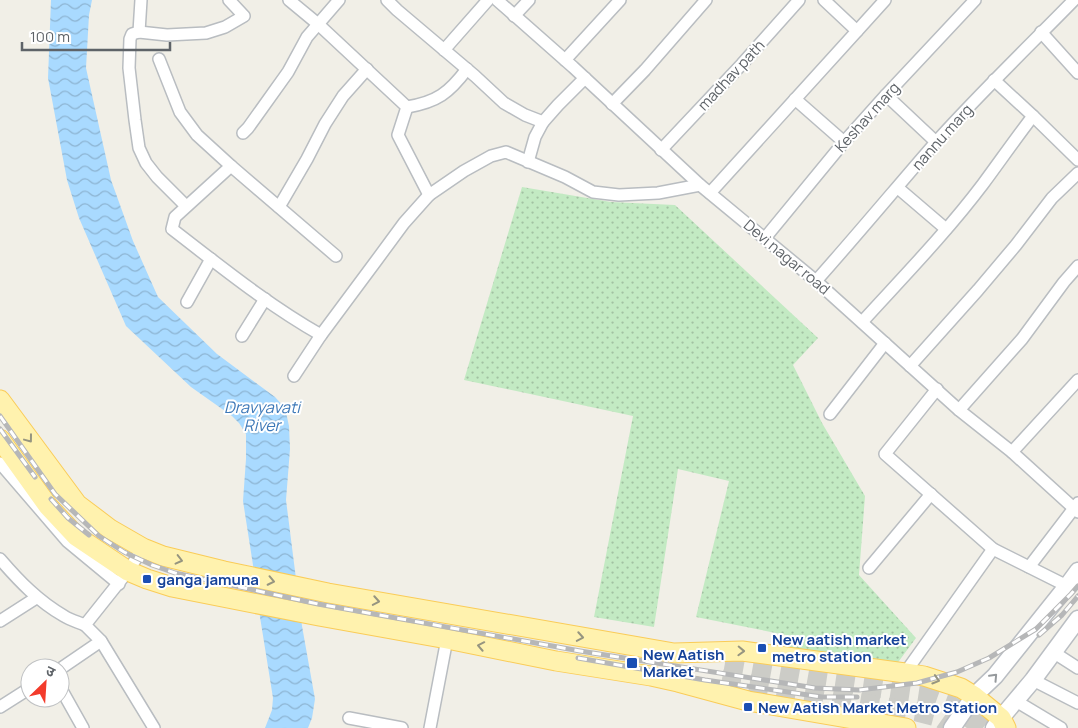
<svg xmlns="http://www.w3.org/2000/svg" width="1078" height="728" font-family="Manrope,'Noto Sans Devanagari',sans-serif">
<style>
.grass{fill:url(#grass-dots)}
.water{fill:url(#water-waves)}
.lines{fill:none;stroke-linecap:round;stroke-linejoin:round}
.primary-tunnel{stroke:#ccccc7;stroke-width:19;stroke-dasharray:19 9;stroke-linecap:butt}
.street-casing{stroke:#b9bdc1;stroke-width:14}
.secondary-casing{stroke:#babec3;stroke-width:19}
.primary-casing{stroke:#facc58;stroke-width:21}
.street{stroke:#fff;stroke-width:11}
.secondary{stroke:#fff;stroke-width:16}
.primary{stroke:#fff2ae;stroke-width:19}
.rail-casing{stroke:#b6b7b8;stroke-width:5}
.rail{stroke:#fff;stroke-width:3;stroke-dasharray:9;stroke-linecap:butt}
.oneway{stroke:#969580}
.oneway2{stroke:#969a9d}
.transit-dot{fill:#1a4fb4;stroke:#fff;stroke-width:2}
.labels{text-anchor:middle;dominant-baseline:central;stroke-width:4;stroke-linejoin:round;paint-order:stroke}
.street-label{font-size:15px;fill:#5e6368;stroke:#fff}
.transit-label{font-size:15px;font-weight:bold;fill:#164399;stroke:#fff;text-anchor:start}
.water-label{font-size:16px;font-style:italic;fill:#3e79b8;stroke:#fff}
</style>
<defs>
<pattern id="grass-dots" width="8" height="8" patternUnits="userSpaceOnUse" patternTransform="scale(1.25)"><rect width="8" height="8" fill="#c3eac3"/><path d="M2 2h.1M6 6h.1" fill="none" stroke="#a2c1a2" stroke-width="1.8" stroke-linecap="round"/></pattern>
<pattern id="water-waves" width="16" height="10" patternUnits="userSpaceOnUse" patternTransform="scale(1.25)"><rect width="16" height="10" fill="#a9daff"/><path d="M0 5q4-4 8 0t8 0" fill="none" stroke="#8db4d2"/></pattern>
</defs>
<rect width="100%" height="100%" fill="#f1efe7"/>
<polygon class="grass" points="522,187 611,202 675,205 818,338 793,365 822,423 865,496 859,575 916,638 896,665 784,648 786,635 696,617 729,481 678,469 654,627 594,617 633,416 464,380"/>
<polygon class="water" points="51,0 92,0 89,15 86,68 111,180 133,241 158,297 217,354 275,397 285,408 289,426 290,449 286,500 302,626 315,699 312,718 308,728 265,728 272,710 273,698 260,617 253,565 243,501 246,459 246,434 239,423 232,416 191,387 126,326 79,218 67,180 48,78"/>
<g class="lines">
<g class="primary-tunnel">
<polyline points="725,663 815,679 923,695 951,705 983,728"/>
<polyline points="722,679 917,712 940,718 954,728"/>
</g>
<defs>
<g id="street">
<polyline points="289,0 318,24 407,107 398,135 429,195"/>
<polyline points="387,0 397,10 475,76 504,103 525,115 543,122 558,105 585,78"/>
<polyline points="497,0 573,67 700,185 816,281 959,410 1012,452 1078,512"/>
<polyline points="514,16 529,0"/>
<polyline points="857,31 885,0"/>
<polyline points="139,32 141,0"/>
<polyline points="1041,32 1078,73"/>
<polyline points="444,50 488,0"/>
<polyline points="159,59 180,112 197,135 231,166 336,256"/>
<polyline points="565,60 620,0"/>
<polyline points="886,95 936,142"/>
<polyline points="795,99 844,142"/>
<polyline points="612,104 645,70 706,0"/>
<path d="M407,107C437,102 449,93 467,69"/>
<polyline points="1033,116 1078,160"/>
<polyline points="243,133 248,128 288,72 307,37 339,0"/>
<polyline points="661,150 742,64 799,0"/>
<polyline points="528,162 535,137 543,122"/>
<path d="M231,166L175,217L172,229C220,266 268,305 321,335"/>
<polyline points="898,188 946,229"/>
<polyline points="710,193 857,31 824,0"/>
<polyline points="186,206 157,177 146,163 139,148 135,120 129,68 130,39 132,34 139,32 167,35 206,33 225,27 244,16 229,0"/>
<polyline points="279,207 307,159 325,124 343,96 367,69"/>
<polyline points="765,238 844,142 886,95 975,0"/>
<path d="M816,281C857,235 896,188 936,142C980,93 1028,47 1074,0"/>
<polyline points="187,302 211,259"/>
<path d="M862,322C903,277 946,233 983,184C1000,161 1016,138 1033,116L994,80"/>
<polyline points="242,336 265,299"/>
<polyline points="910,366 978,290 1016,245 1052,198 1078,173"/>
<polyline points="294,376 321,335 376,261 404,223 429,195 464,171 491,156 506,152 565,177 593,192 619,195 658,193 700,185"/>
<polyline points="937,389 885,454 993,549 1067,586"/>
<polyline points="959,410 1022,339 1064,282 1078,266"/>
<polyline points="830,414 885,343"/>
<polyline points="1012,452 1078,380"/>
<polyline points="0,463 67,541 119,584"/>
<path d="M0,559C19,581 38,601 64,616C70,620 78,622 85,625"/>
<polyline points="1029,567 1078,503"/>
<polyline points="869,568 931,494"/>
<polyline points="0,621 36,598"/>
<polyline points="101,641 154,728"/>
<polyline points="1053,652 1078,668"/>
<polyline points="60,669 101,641 85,625 128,571 143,548"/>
<polyline points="905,673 993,549"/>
<polyline points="1033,680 1078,703"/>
<polyline points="60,687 83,728"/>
<polyline points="1016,701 1061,728"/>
<polyline points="0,707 30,688"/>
<polyline points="349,718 402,728"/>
<polyline points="430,728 447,639"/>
</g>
<g id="secondary">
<polyline points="952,728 974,696 995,676 1067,586 1078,571"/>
<polyline points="994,728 1001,718 1033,680 1078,619"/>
</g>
<g id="primary">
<polyline points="0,400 77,504 110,529 143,548 163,556 224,571 328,593 674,653 742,651 905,673 924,676 961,688 974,696 1001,718 1006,728"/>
<polyline points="0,439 48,506 76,536 128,571 147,579 172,587 319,616 447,639 556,661 651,676 678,682 748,701 906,728"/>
</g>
</defs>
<use href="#street" class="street-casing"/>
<use href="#secondary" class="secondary-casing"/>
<use href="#primary" class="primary-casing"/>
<use href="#street" class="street"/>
<use href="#secondary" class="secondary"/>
<use href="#primary" class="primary"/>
<defs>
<g id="rail">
<polyline points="0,416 55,494 99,536 124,552 152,565 175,573 318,604 580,651 815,688 859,690 917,683 957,672 989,658 1036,629 1071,594 1078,586"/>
<polyline points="0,429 35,477"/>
<polyline points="51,499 68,518 89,535"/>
<polyline points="1039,635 1062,615 1078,596"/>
<polyline points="578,658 705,680 822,697 857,697"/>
</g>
</defs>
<use href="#rail" class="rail-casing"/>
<use href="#rail" class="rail"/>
</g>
<defs><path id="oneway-chevron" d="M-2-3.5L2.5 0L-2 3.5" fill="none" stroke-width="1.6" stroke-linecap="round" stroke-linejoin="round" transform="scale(1.25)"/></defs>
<g class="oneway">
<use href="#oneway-chevron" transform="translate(29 439) rotate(53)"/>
<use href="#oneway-chevron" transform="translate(179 560) rotate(14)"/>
<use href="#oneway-chevron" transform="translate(271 581) rotate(12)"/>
<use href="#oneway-chevron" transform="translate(376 601) rotate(10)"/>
<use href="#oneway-chevron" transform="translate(580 637) rotate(10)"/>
<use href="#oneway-chevron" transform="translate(481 646) rotate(-169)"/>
<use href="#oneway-chevron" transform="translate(741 651) rotate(2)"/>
<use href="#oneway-chevron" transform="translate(936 680) rotate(17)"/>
</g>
<use class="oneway2" href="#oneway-chevron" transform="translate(994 677) rotate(-47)"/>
<g class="transit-dot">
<rect x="142" y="574" width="10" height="10" rx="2.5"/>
<rect x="757" y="643" width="10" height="10" rx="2.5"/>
<rect x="626" y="657" width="12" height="12" rx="2.5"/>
<rect x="743" y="702" width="10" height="10" rx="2.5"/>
</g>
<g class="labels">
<g class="street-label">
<text transform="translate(731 75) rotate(-47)">madhav path</text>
<text transform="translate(867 117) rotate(-48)">Keshav marg</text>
<text transform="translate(942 137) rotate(-48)">nannu marg</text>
<text transform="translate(787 257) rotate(40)">Devi nagar road</text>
</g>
<g class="transit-label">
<text x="157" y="579">ganga jamuna</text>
<text x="772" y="639">New aatish market<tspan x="772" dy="17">metro station</tspan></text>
<text x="643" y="654">New Aatish<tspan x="643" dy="17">Market</tspan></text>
<text x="758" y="707">New Aatish Market Metro Station</text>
</g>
<g class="water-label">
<text x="262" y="407">Dravyavati<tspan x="262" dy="18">River</tspan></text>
</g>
</g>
<g transform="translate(45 683) rotate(25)"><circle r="24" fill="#ffffff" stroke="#bfc1c3"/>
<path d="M0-4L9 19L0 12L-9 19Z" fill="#f33b2b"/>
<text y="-8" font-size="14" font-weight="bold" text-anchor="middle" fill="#5e6368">उ</text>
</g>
<path d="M22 42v8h148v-8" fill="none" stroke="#5e6368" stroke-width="2.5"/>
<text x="30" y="42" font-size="15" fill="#5e6368" stroke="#ffffff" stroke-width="4" paint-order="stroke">100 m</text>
</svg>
